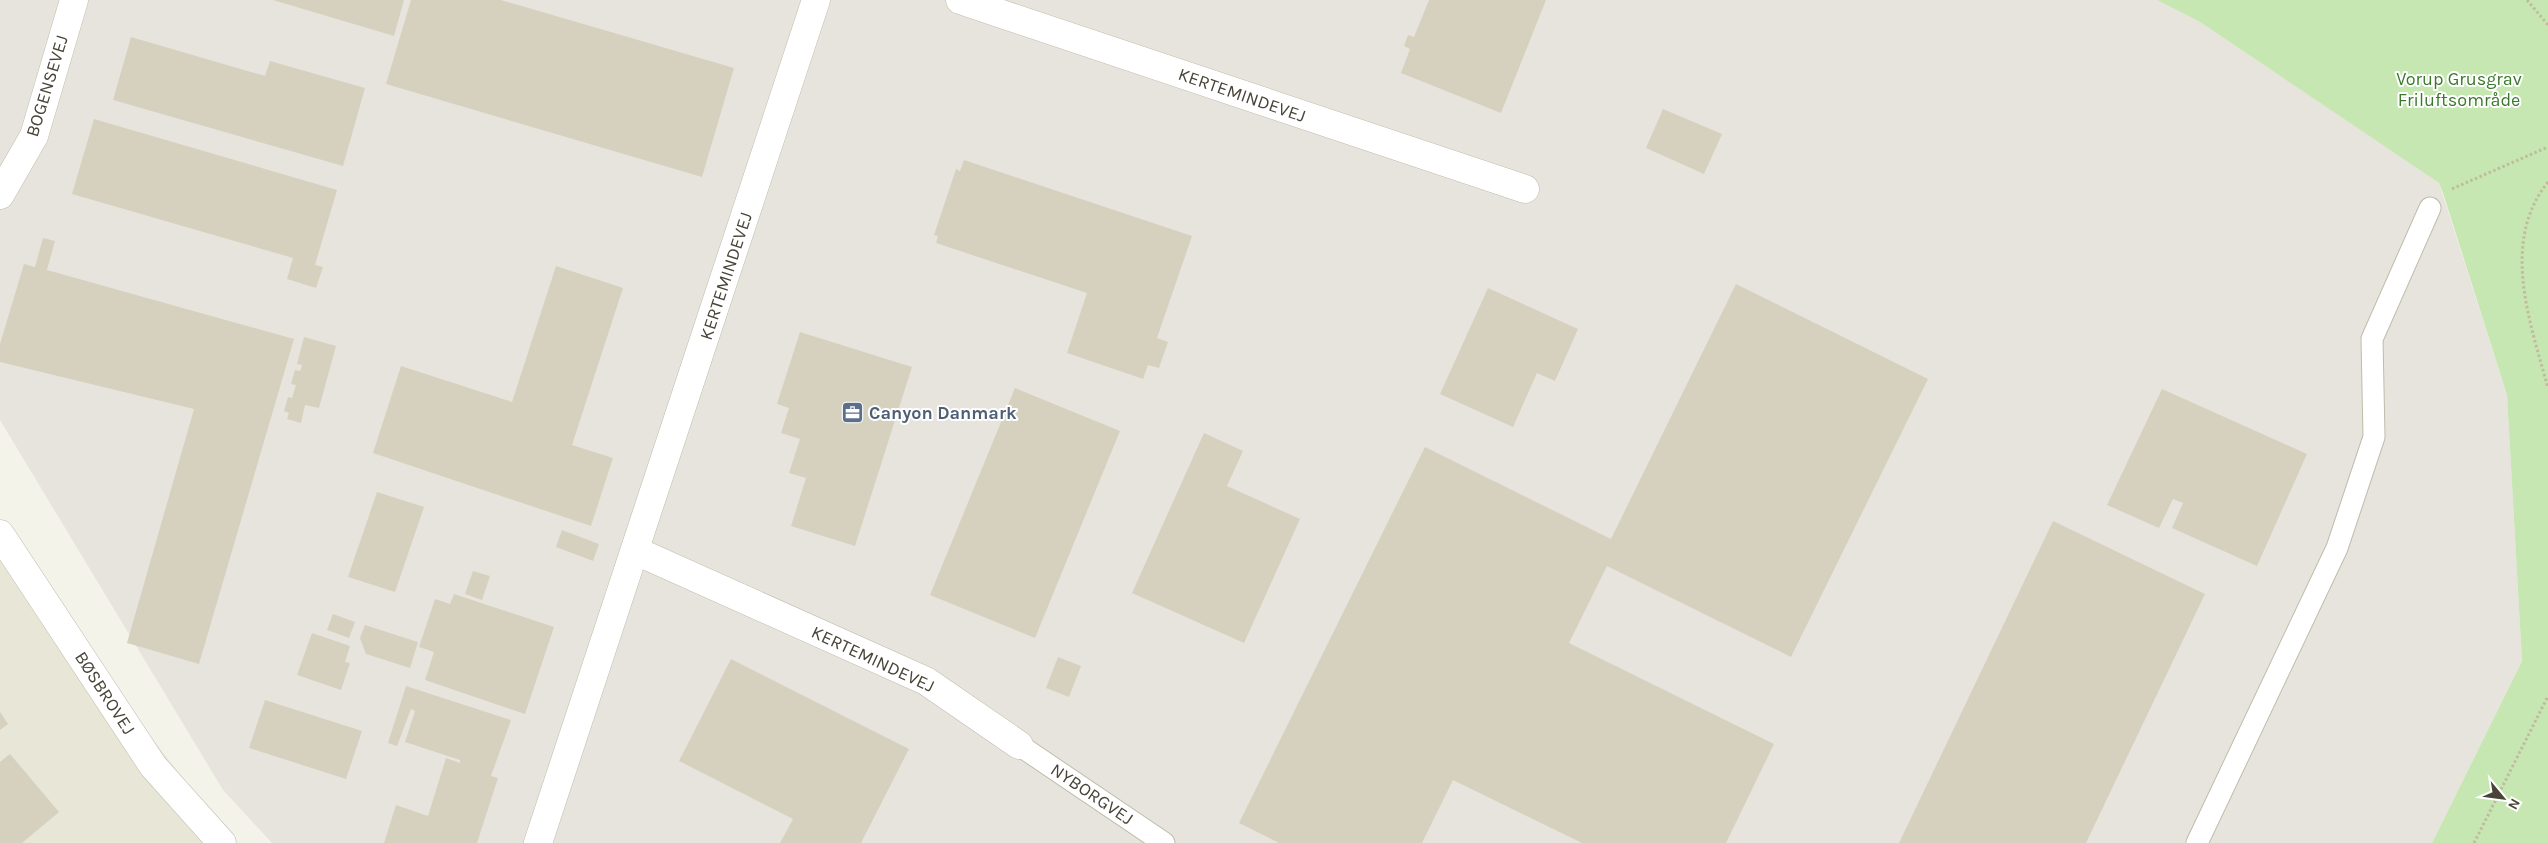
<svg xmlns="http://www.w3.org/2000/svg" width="2548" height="843" font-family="Karla,sans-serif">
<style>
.residential{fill:#e8e6d7}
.industrial{fill:#e7e4dd}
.green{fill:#c6e7b2}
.building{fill:#d6d1be}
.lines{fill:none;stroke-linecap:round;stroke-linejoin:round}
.service-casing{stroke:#bfbcab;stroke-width:23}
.minor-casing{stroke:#bfbcab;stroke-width:29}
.tertiary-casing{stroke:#bfbcab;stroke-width:29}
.path{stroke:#c1bb9d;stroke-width:3;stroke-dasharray:2.5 2.5;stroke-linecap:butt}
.service{stroke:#fff;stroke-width:21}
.minor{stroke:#fff;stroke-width:28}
.tertiary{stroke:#fff;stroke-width:28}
.labels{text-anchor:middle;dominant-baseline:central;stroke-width:4;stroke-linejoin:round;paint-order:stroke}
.park-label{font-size:18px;fill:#3a792b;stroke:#fff}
.street-label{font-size:18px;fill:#484437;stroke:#fff}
.service-label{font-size:18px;font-weight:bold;fill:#4e5e75;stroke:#fff;text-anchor:start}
</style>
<rect width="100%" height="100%" fill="#f4f3e9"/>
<polygon class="residential" points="0,542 233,843 0,843"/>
<polygon class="industrial" points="0,0 2157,0 2200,22 2439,183 2507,395 2522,661 2432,843 272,843 223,790 0,420"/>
<polygon class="green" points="2157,0 2548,0 2548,843 2432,843 2522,661 2507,395 2443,193 2439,183 2200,22"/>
<g class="building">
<polygon points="273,0 404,0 394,36"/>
<polygon points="411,0 501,0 734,68 702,177 386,84"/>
<polygon points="1429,0 1546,0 1501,113 1401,73 1410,49 1404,46 1408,35 1414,37"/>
<polygon points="131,37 265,76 270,61 365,88 343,166 113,100"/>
<polygon points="1663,109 1722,134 1704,174 1646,148"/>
<polygon points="94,119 337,190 315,265 323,267 316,288 287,279 293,258 72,194"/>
<polygon points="964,160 1192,236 1157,338 1168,342 1159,368 1148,365 1143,379 1067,353 1087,293 936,243 938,236 934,235 956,169 960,171"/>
<polygon points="43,238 55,241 47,270 294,339 199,664 127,643 194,409 0,362 0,344 24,264 35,267"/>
<polygon points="556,266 623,288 572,445 613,458 591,526 373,453 401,366 512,402"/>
<polygon points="1736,284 1928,379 1791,657 1607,566 1569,643 1774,744 1726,843 1582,843 1453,780 1422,843 1279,843 1239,823 1425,447 1611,539"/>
<polygon points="1488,288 1578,329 1555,381 1537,373 1513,427 1440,394"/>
<polygon points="800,332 912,367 855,546 791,526 806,478 789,473 800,439 781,433 789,408 777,404"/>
<polygon points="304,337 336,346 319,408 305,405 301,423 287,419 289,413 284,411 288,397 292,398 296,385 291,384 295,370 300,371 302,365 297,364"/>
<polygon points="1015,388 1120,431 1035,638 930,595"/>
<polygon points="2162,389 2307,454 2257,566 2172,528 2183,503 2173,499 2159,528 2107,505"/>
<polygon points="1204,433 1243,451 1227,486 1300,519 1244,643 1132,593"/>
<polygon points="377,492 424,507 395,592 348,577"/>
<polygon points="2053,521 2205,594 2086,843 1899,843"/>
<polygon points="562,530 599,544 593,561 556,547"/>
<polygon points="473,571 490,576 482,600 465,594"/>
<polygon points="454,594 554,627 525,714 425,680 434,652 419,647 435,599 450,604"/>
<polygon points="333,614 355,622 349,638 327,630"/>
<polygon points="365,625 418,642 410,668 366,654 360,638"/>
<polygon points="312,633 350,646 345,662 350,663 341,690 297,675"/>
<polygon points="1058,657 1081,666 1069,697 1046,688"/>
<polygon points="731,659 909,749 861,843 780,843 793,819 679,761"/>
<polygon points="406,686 511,720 491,776 498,778 477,843 384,843 396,805 428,816 446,758 460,763 460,760 405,742 415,711 411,709 397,746 388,743"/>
<polygon points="265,700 362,731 346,779 249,748"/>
<polygon points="0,712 8,724 0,730"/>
<polygon points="10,754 59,812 22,843 0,843 0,762"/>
</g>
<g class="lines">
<defs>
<g id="service">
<polyline points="1019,745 1164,843"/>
<polyline points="2197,843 2337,548 2374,437 2372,339 2430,208"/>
</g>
<g id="minor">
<polyline points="960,0 1525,189"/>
<polyline points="0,195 34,136 74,0"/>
<polyline points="636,551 926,681 1019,745"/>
<polyline points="538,843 816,0"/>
</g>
<polyline id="tertiary" points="0,534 153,766 222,843"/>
</defs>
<use href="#service" class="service-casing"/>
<use href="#minor" class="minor-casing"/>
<use href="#tertiary" class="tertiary-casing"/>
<g class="path">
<polyline points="2527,0 2548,25"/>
<path d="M2548,182C2500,242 2530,322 2548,388"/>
<polyline points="2452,189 2548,147"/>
<polyline points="2474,843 2548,696"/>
</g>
<use href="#service" class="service"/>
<use href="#minor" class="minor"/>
<use href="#tertiary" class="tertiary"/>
</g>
<defs>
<symbol id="office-square" viewBox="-11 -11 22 22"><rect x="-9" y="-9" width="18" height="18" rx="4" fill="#5c6f8a" stroke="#fff"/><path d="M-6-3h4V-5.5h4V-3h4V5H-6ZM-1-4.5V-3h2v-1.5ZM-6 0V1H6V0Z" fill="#fff"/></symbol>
</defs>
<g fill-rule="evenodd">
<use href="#office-square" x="840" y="400" width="25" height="25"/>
</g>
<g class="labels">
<g class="park-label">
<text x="2459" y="79">Vorup Grusgrav<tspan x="2459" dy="21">Friluftsområde</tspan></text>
</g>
<g class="street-label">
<text transform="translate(47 86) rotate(-73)">BOGENSEVEJ</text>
<text transform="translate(1242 95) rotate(19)">KERTEMINDEVEJ</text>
<text transform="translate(726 276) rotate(-72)">KERTEMINDEVEJ</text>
<text transform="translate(873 659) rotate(25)">KERTEMINDEVEJ</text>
<text transform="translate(105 693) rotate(57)">BØSBROVEJ</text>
<text transform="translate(1092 794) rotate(34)">NYBORGVEJ</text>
</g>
<g class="service-label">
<text x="869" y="413">Canyon Danmark</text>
</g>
</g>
<g transform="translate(2503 798) rotate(119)" stroke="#ffffff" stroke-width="4" paint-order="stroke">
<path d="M0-4L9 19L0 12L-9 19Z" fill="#484437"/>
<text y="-8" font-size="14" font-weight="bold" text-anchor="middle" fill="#484437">N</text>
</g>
</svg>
